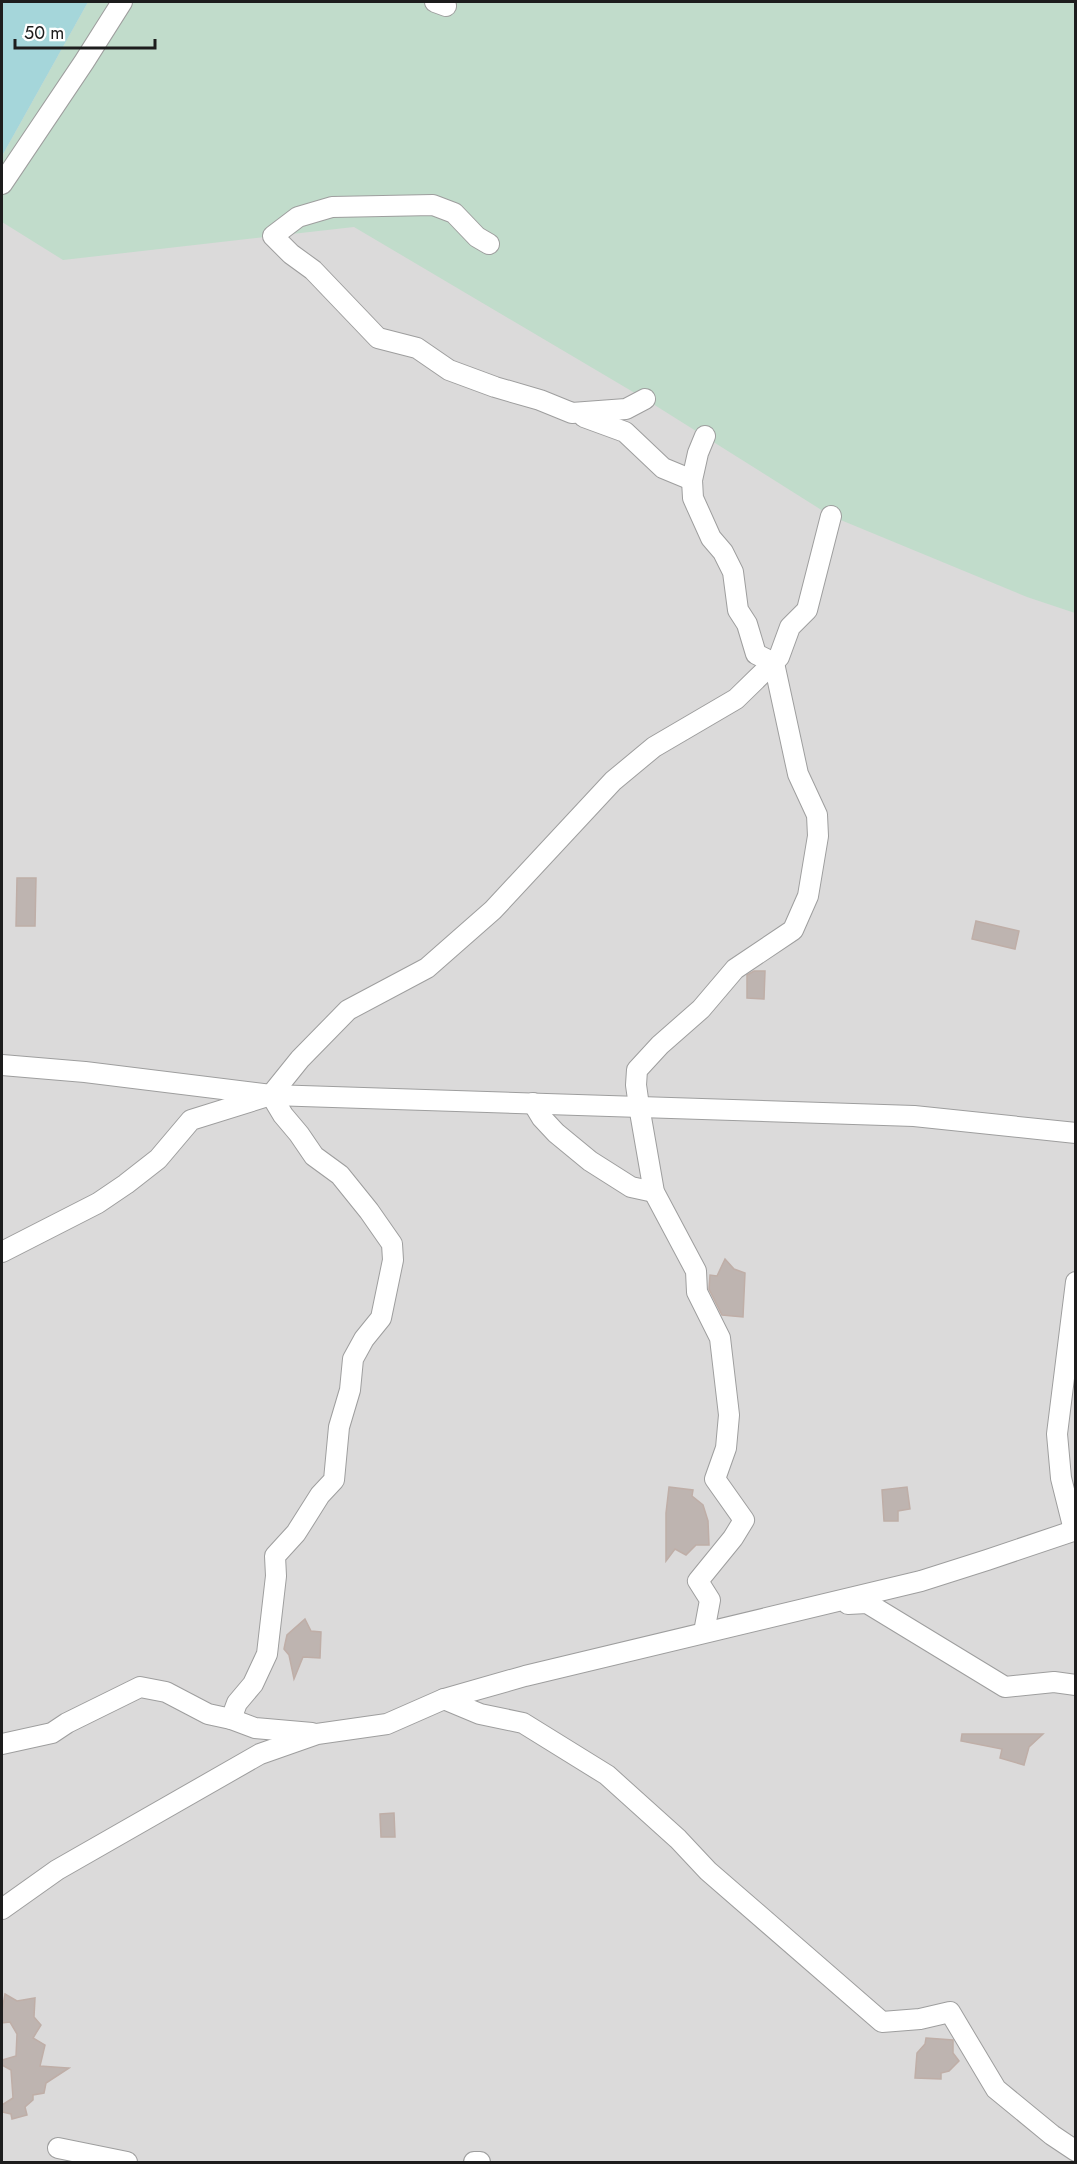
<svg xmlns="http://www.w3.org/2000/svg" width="1077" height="2164" font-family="Jost,sans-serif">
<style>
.residential{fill:#dbdada}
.wetland{fill:#c1dccb}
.water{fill:#a5d6da}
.building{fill:#beb4b0;stroke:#bfaea7;stroke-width:1.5}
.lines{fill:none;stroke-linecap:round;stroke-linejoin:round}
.minor-casing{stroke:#9e9e9e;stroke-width:22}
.minor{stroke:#fff;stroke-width:20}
</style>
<rect width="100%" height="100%" fill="#eee9e4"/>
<rect class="residential" x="2" y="2" width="1073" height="2160"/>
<polygon class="wetland" points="88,2 1075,2 1075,613 1027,597 831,516 645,399 354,227 63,260 2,222 2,156"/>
<polygon class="water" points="2,2 88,2 2,156"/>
<g class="building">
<polygon points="17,878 36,878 35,926 16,926"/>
<polygon points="976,921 1019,931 1015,949 972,939"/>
<polygon points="754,971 765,971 764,999 747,998 747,975"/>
<polygon points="725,1259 734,1269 745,1273 743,1317 722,1315 709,1289 710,1275 717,1276"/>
<polygon points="669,1487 693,1490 692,1496 703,1505 708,1521 709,1545 696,1545 686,1555 675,1549 666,1561 666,1513"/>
<polygon points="907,1487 910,1509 898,1511 898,1521 884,1521 882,1490"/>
<polygon points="305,1619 311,1631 321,1632 320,1658 303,1657 294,1679 289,1655 284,1649 285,1644 287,1635"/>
<polygon points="962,1734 1043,1734 1029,1747 1024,1765 1000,1758 1002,1749 961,1741"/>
<polygon points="394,1813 395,1837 381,1837 380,1814"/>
<polygon points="5,1994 17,2001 35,1998 34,2017 41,2025 33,2038 45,2045 40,2066 69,2068 46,2083 44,2093 33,2095 33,2100 25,2107 27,2115 12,2119 11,2114 2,2112 2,2105 13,2098 11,2070 2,2065 2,2060 16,2056 17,2034 10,2022 2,2023 2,2011"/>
<polygon points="926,2038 953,2040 953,2053 959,2061 949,2071 941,2073 941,2079 915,2078 917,2053 925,2044"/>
</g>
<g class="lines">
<defs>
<g id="minor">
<polyline points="435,2 446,6"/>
<polyline points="2,184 84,62 122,2"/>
<polyline points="489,244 477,237 454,213 433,205 332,207 298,217 273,236 291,254 313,270 378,338 417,348 449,370 495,387 540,400 572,413 626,409 645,399"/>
<polyline points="584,417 625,432 663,468 692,480"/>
<polyline points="2,1065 85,1072 271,1095 914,1116 1076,1133"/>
<polyline points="271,1095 283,1115 299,1134 314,1156 340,1175 369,1211 392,1244 393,1260 381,1318 364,1339 353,1359 350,1390 339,1427 334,1480 320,1495 296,1533 275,1556 276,1576 267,1654 253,1684 237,1703 231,1719 255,1728 312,1733"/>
<polyline points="533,1103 542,1118 556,1133 590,1161 631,1187 654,1192"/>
<polyline points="2,1252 98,1203 126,1184 158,1159 191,1120 271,1095 300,1059 348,1010 427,968 493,910 613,781 654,747 736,699 779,657 790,627 807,610 831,516"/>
<polyline points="1074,1530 1061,1478 1057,1434 1076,1282"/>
<polyline points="848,1604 867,1603 1005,1687 1054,1682 1076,1685"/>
<polyline points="704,1632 710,1600 698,1581 733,1538 744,1520 715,1479 726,1448 729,1415 720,1338 697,1292 696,1271 654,1192 639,1106 636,1085 637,1070 660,1045 701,1009 735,969 793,930 808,896 818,836 817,815 798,774 774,663 756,654 747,624 738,610 733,572 723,552 711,538 693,498 692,480 698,453 705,436"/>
<polyline points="444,1699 480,1714 523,1723 607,1775 678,1839 708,1871 882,2022 920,2019 950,2012 996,2089 1052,2135 1076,2151"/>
<polyline points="2,1744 52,1733 67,1723 140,1687 166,1692 208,1714 231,1719"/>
<polyline points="2,1909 57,1870 260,1754 317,1734 387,1724 444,1699 525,1676 921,1581 987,1560 1076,1530"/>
<polyline points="58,2148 127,2162"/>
<polyline points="474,2162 480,2162"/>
</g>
</defs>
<use href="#minor" class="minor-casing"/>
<use href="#minor" class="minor"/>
</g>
<rect width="1077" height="2164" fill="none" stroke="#1d1d1d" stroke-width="6"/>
<path d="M15 39v9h140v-9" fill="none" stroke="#1d1d1d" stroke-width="3"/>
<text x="24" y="39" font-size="18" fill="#1d1d1d" stroke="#ffffff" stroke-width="4.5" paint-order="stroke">50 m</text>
</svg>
